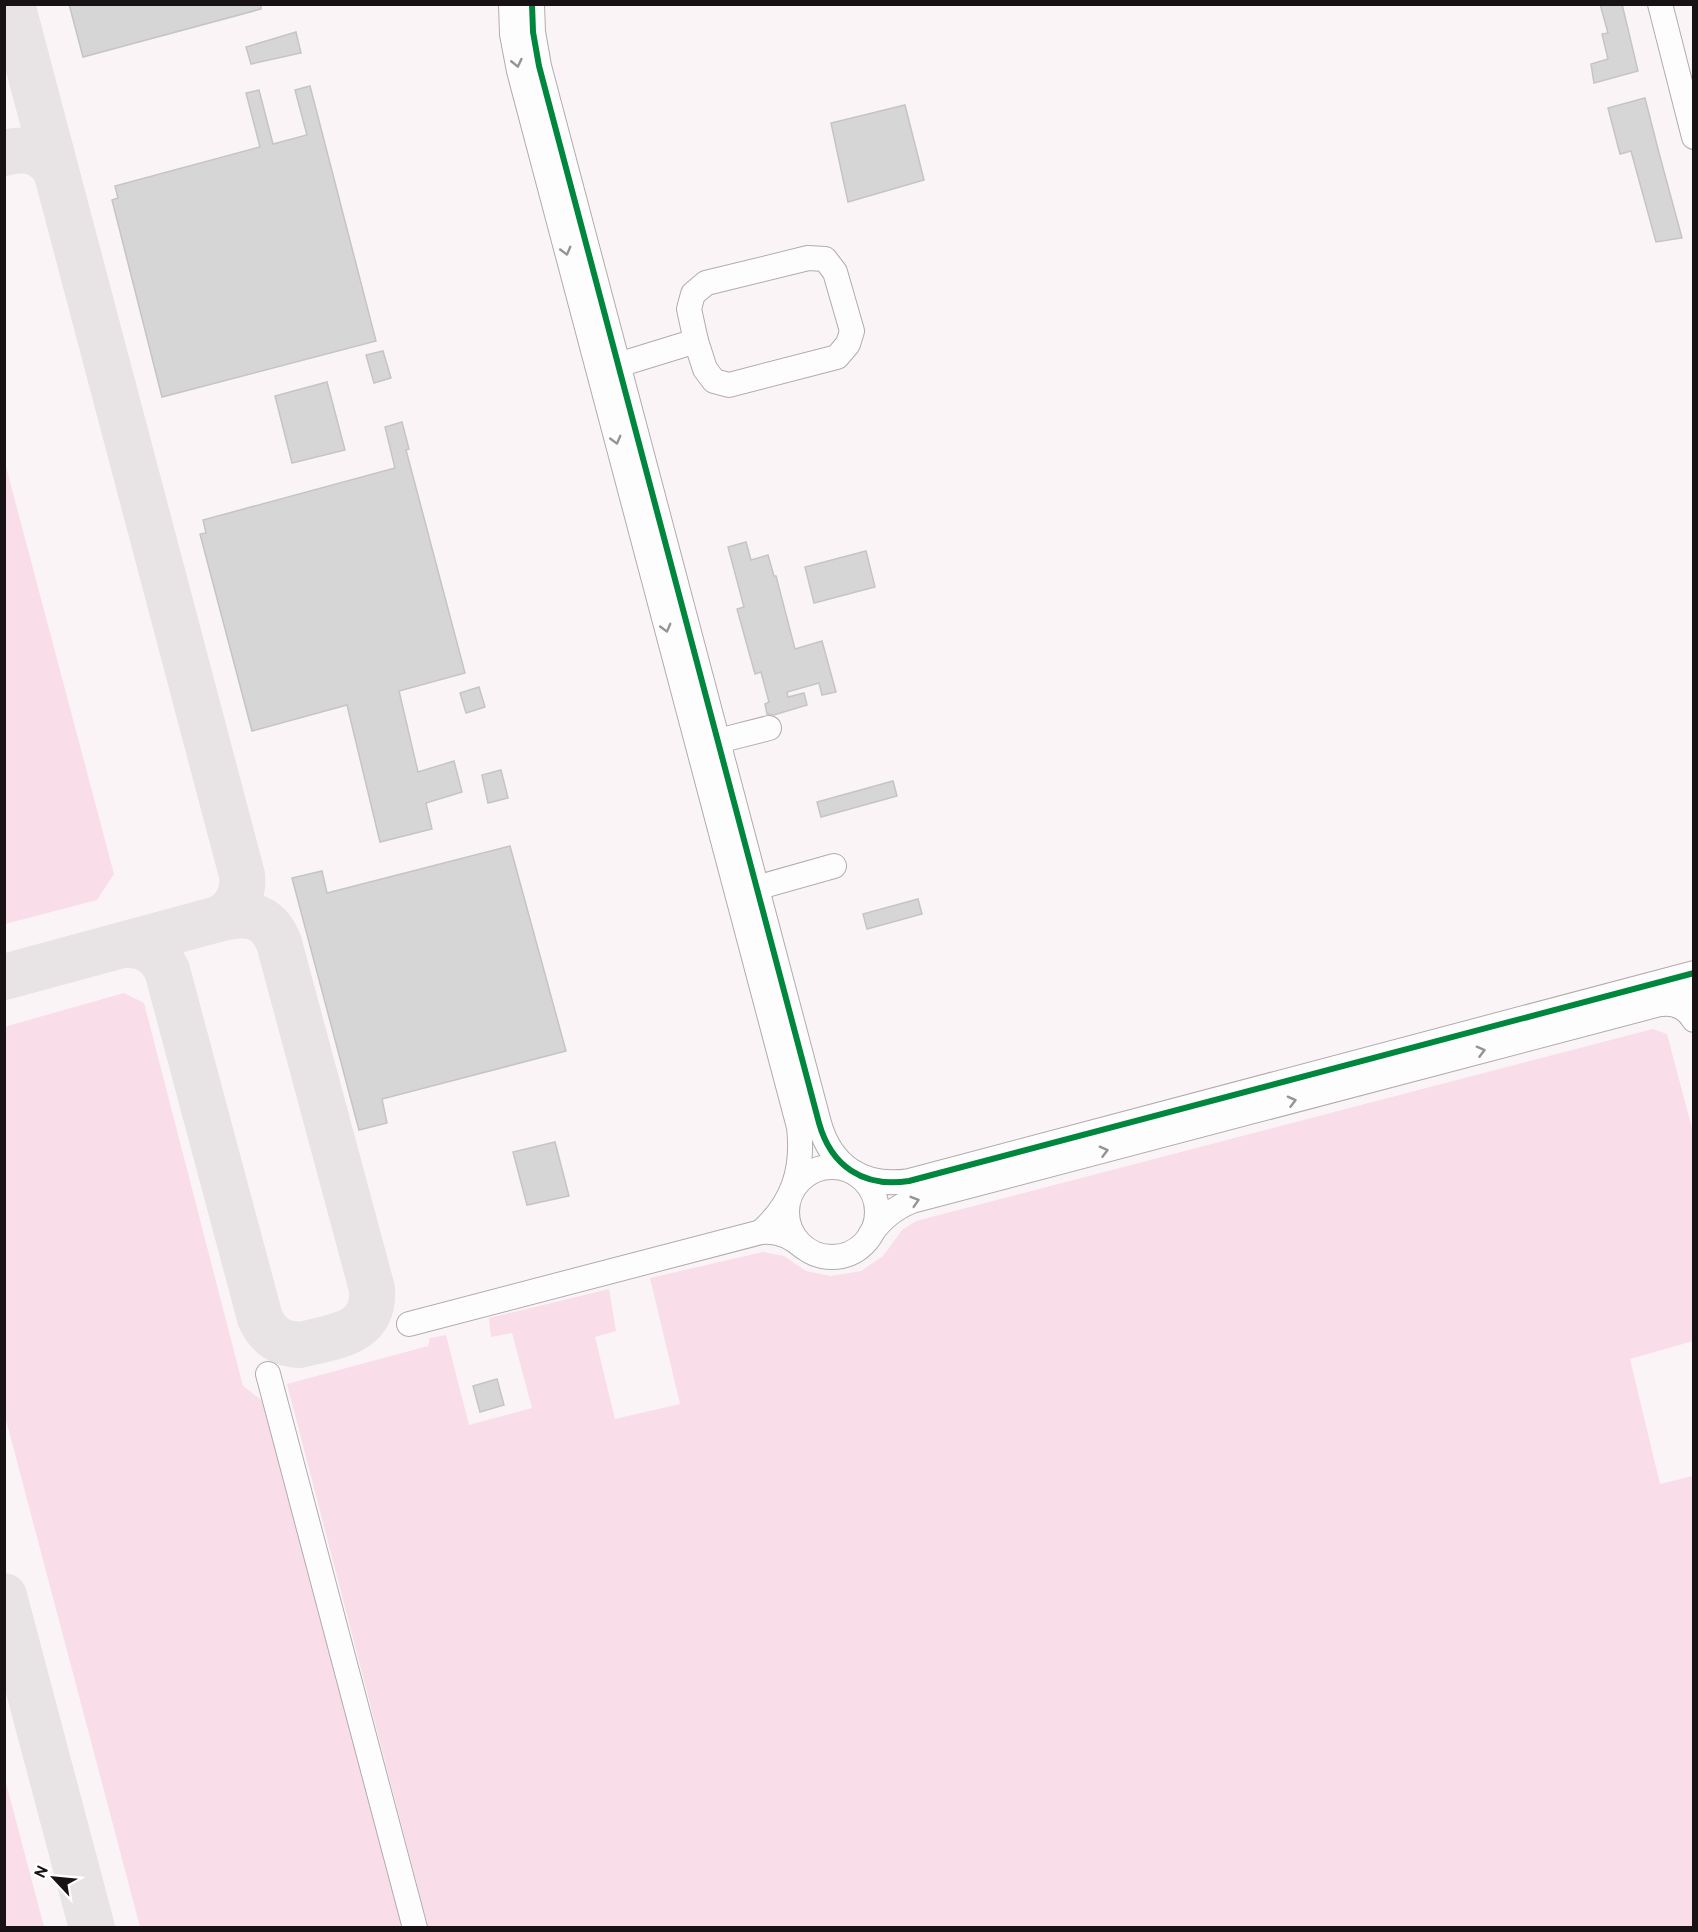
<svg xmlns="http://www.w3.org/2000/svg" width="1698" height="1932" font-family="Overpass,sans-serif">
<style>
.green{fill:#f9dde9}
.lines{fill:none;stroke-linecap:round;stroke-linejoin:round}
.taxiway{stroke:#e8e4e5;stroke-width:46}
.building{fill:#d6d6d6;stroke:#c4c5c4;stroke-width:1.5}
.minor-casing{stroke:#b1abad;stroke-width:26}
.minor{stroke:#fefdfe;stroke-width:24}
.cycleway-casing{stroke:#fff;stroke-width:10}
.cycleway{stroke:#00873e;stroke-width:6}
.oneway{stroke:#969395}
</style>
<rect width="100%" height="100%" fill="#faf4f6"/>
<g class="green">
<polygon points="5,463 114,874 97,900 5,924"/>
<polygon points="124,993 144,1003 243,1386 264,1402 404,1927 140,1927 5,1416 4,1027"/>
<polygon points="1653,1029 1667,1034 1693,1132 1693,1341 1630,1359 1660,1484 1693,1476 1693,1927 428,1927 287,1384 428,1346 430,1338 446,1335 469,1425 532,1408 512,1333 491,1337 489,1318 609,1289 616,1331 595,1337 615,1419 680,1404 650,1278 763,1252 784,1256 806,1271 831,1276 861,1271 883,1256 902,1230 916,1221"/>
<polygon points="5,1779 44,1927 5,1927"/>
</g>
<g class="lines">
<g class="taxiway">
<path d="M12,4L242,875C244,895 236,911 218,919"/>
<path d="M4,153C26,147 44,151 56,171"/>
<path d="M4,977L218,919C246,912 267,913 279,943L372,1289C375,1335 334,1336 300,1345C280,1344 268,1336 260,1318L167,970C158,952 144,944 124,945"/>
<polyline points="4,1596 92,1928"/>
</g>
</g>
<g class="building">
<polygon points="69,4 261,4 261,9 83,57"/>
<polygon points="1600,4 1622,4 1638,71 1594,83 1591,64 1608,59 1602,34 1608,33"/>
<polygon points="296,32 301,53 251,64 246,47"/>
<polygon points="310,86 376,341 162,397 112,200 118,198 115,186 260,147 246,93 259,90 273,144 307,135 295,90"/>
<polygon points="1645,98 1659,153 1682,238 1656,242 1631,151 1620,154 1608,108"/>
<polygon points="905,105 924,180 848,202 831,123"/>
<polygon points="383,351 391,378 374,383 366,355"/>
<polygon points="327,382 345,450 292,463 275,396"/>
<polygon points="402,422 409,449 406,450 465,673 399,691 418,772 454,761 462,792 426,803 432,829 380,842 347,705 252,731 200,534 206,533 203,520 395,468 385,427"/>
<polygon points="746,542 751,560 768,555 774,576 776,576 795,649 822,641 836,692 822,695 819,683 787,692 788,697 804,693 807,705 774,715 767,714 765,704 769,702 761,672 755,674 737,609 744,607 728,547"/>
<polygon points="866,551 875,587 814,603 805,567"/>
<polygon points="479,687 485,707 466,713 460,693"/>
<polygon points="501,770 508,798 488,803 482,775"/>
<polygon points="893,781 897,796 821,817 817,802"/>
<polygon points="510,846 566,1051 382,1099 387,1123 359,1130 292,878 322,871 327,893"/>
<polygon points="918,899 922,914 867,929 863,914"/>
<polygon points="555,1142 569,1196 527,1205 513,1152"/>
<polygon points="497,1379 504,1405 480,1412 473,1386"/>
</g>
<g class="lines">
<defs>
<g id="minor">
<path d="M511,4L512,34L519,71L799,1127C804,1170 793,1203 761,1232"/>
<path d="M532,4L533,32L539,66L819,1123C831,1166 863,1188 909,1181L1694,973"/>
<polyline points="1660,4 1694,137"/>
<polygon points="808,258 825,259 835,272 852,331 848,344 837,357 729,385 714,381 705,369 696,341 689,309 693,294 706,283"/>
<polyline points="618,365 696,341"/>
<polyline points="718,741 769,728"/>
<polyline points="742,892 834,866"/>
<path d="M1661,1004C1676,1002 1687,1008 1694,1020"/>
<circle cx="832" cy="1212" r="45"/>
<path d="M870,1235C881,1219 894,1208 912,1201L1694,995"/>
<path d="M409,1324L761,1232C778,1230 791,1236 803,1247"/>
<polyline points="268,1374 415,1928"/>
</g>
</defs>
<use href="#minor" class="minor-casing"/>
<use href="#minor" class="minor"/>
<defs>
<path id="cycleway" d="M532,4L533,32L539,66L819,1123C831,1166 863,1188 909,1181L1694,973"/>
</defs>
<use href="#cycleway" class="cycleway-casing"/>
<use href="#cycleway" class="cycleway"/>
</g>
<defs><path id="oneway-chevron" d="M-2-3.5L2.5 0L-2 3.5" fill="none" stroke-width="1.6" stroke-linecap="round" stroke-linejoin="round" transform="scale(1.5)"/></defs>
<g class="oneway">
<use href="#oneway-chevron" transform="translate(517 63) rotate(77)"/>
<use href="#oneway-chevron" transform="translate(566 251) rotate(75)"/>
<use href="#oneway-chevron" transform="translate(616 440) rotate(75)"/>
<use href="#oneway-chevron" transform="translate(666 628) rotate(75)"/>
<use href="#oneway-chevron" transform="translate(1481 1051) rotate(-15)"/>
<use href="#oneway-chevron" transform="translate(1292 1101) rotate(-15)"/>
<use href="#oneway-chevron" transform="translate(1104 1151) rotate(-15)"/>
<use href="#oneway-chevron" transform="translate(915 1201) rotate(-17)"/>
</g>
<rect width="1698" height="1932" fill="none" stroke="#181214" stroke-width="12"/>
<g transform="translate(54 1878) rotate(296)" stroke="#ffffff" stroke-width="4.5" paint-order="stroke">
<path d="M0-4.5L10 22L0 15L-10 22Z" fill="#181214"/>
<text y="-9" font-size="16" font-weight="bold" text-anchor="middle" fill="#181214">N</text>
</g>
</svg>
